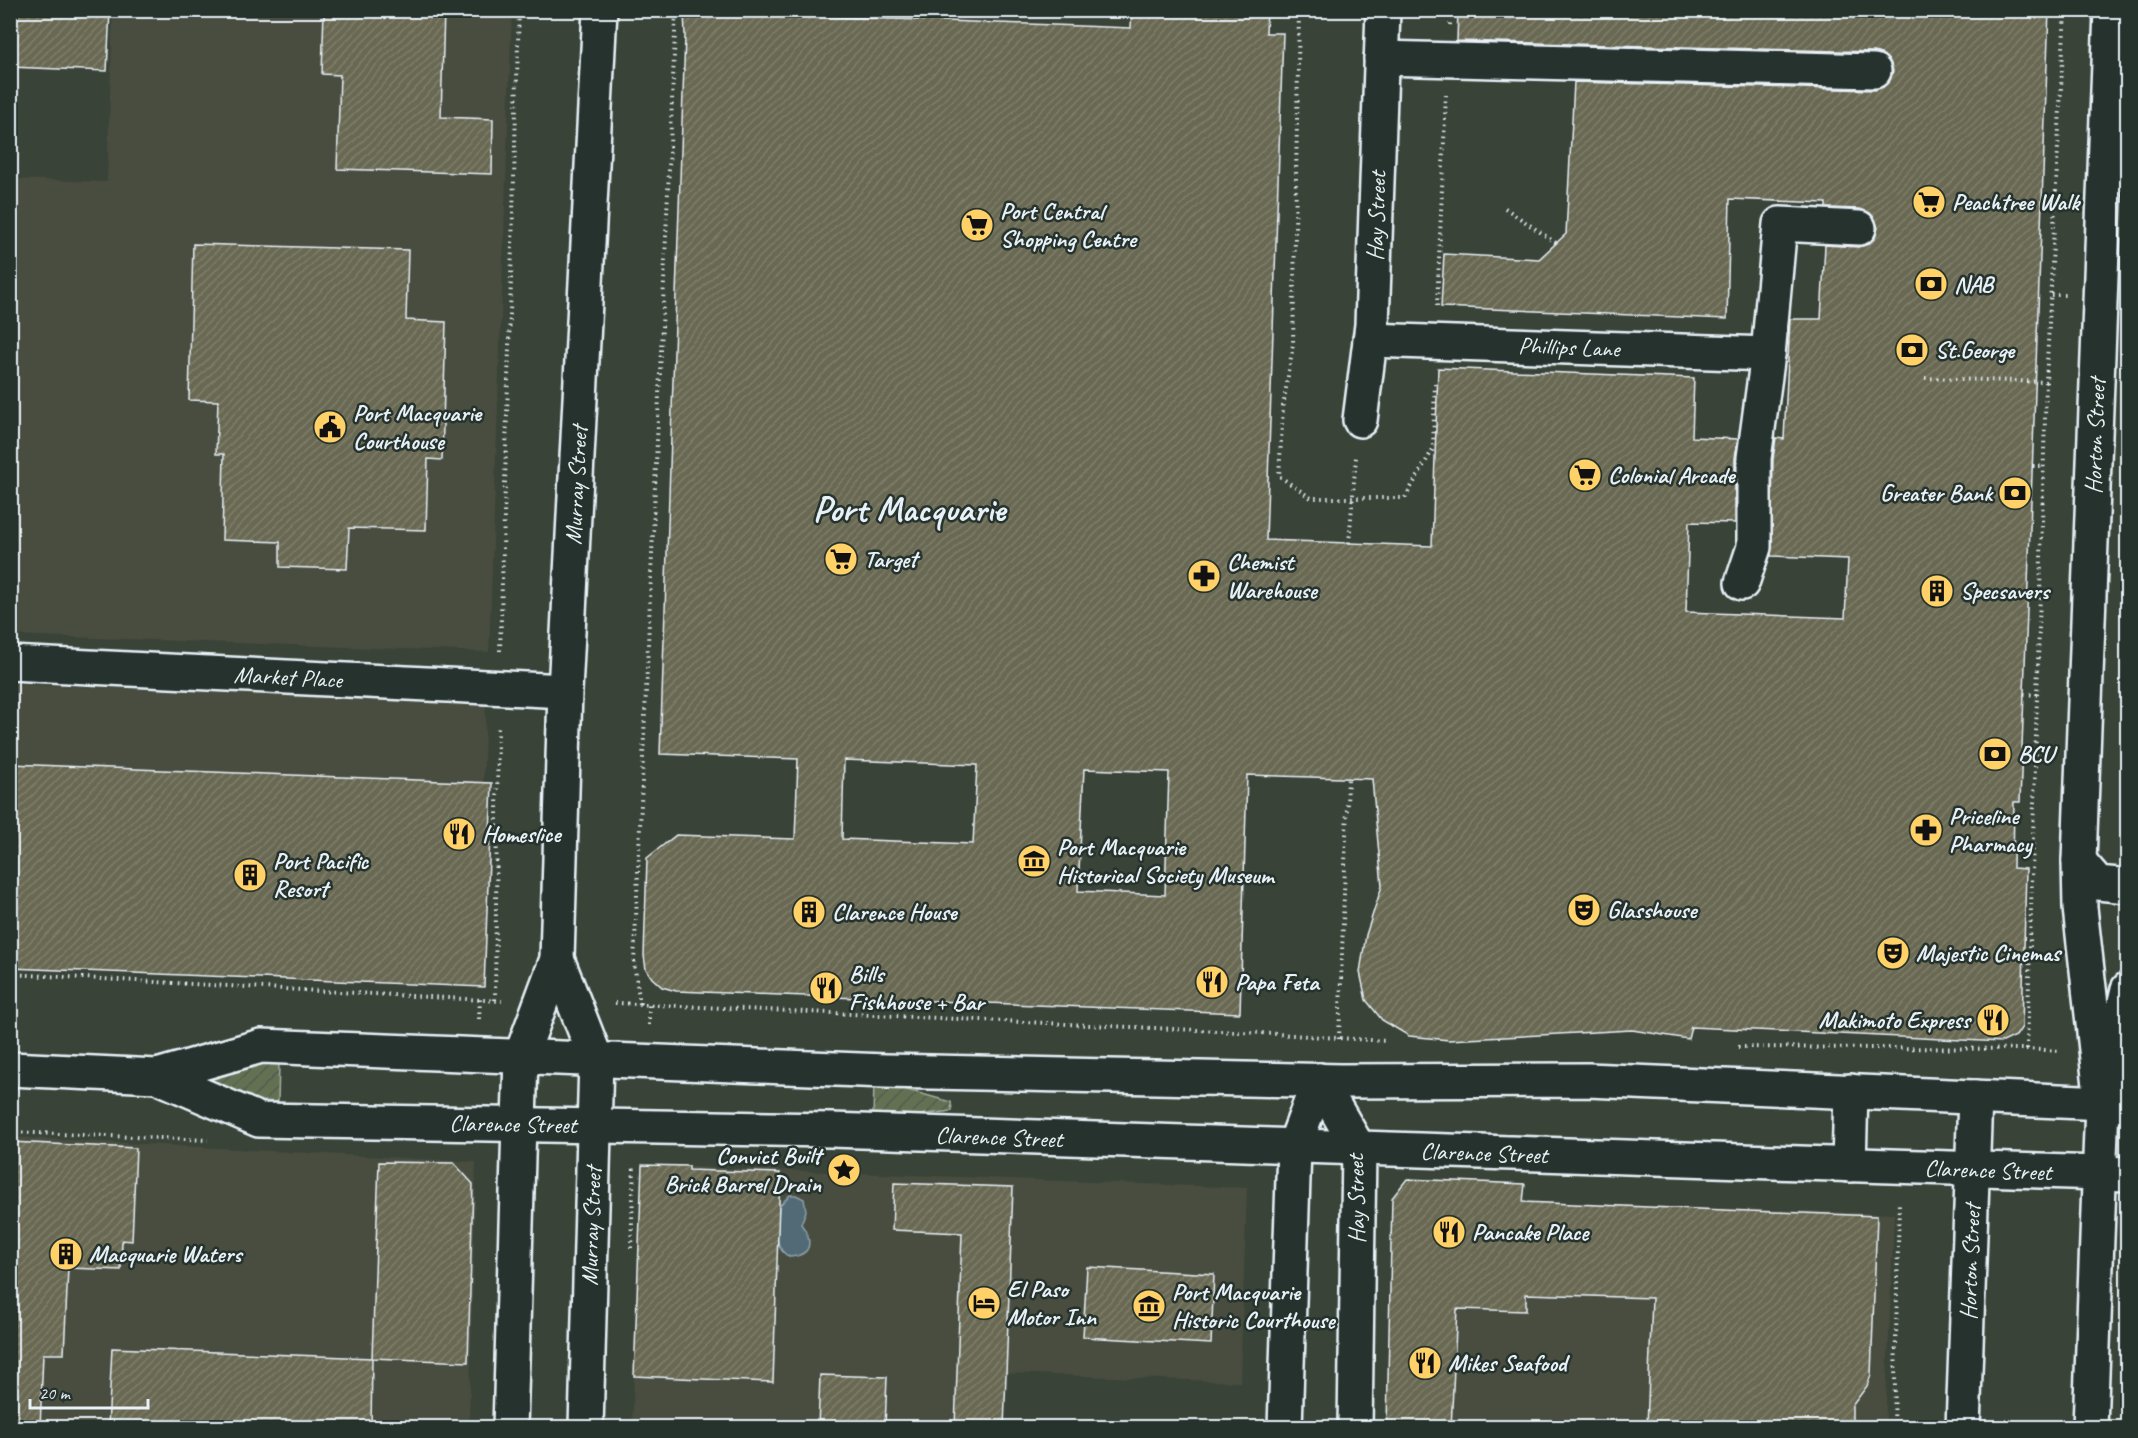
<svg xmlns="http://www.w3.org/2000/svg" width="2138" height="1438" font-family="Caveat,sans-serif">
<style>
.built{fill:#484e40}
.garden{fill:url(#garden-furrows);stroke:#a6b1a5;stroke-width:1.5}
.water{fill:#516a76;stroke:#8da0aa;stroke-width:1.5}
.building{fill:url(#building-hatch);stroke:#e8f1f8;stroke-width:1.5;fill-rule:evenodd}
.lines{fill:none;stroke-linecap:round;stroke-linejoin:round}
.minor-casing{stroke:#e8f1f8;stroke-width:38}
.path{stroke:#e8f1f8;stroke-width:4;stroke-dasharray:1.5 4.5;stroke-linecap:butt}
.minor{stroke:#26332d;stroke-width:33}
.labels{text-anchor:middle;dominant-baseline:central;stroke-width:5;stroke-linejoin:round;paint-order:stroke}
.poi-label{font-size:24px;font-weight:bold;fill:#e8f1f8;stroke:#26332d;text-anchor:start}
.street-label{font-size:24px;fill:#e8f1f8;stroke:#26332d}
.town-label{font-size:36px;font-weight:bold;fill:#e8f1f8;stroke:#26332d}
</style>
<defs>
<pattern id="garden-furrows" width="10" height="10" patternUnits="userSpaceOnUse" patternTransform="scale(1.5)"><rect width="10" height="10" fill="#637152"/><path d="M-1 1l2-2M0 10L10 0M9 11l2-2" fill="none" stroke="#535a4e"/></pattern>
<pattern id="building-hatch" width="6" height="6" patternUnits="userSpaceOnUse" patternTransform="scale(1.5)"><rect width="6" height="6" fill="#696853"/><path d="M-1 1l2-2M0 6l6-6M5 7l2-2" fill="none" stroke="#7e7e6c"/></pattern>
</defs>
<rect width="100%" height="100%" fill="#3a4338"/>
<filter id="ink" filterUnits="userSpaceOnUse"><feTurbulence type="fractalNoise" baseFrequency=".0167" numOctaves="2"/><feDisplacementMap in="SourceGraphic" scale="12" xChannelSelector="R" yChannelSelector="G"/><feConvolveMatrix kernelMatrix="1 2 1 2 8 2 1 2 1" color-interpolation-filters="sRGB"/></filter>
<g filter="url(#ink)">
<g class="built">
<polygon points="113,11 512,11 489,652 11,635 10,179 107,182"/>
<polygon points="11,684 486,703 476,986 11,965"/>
<polygon points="10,1137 476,1162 469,1427 11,1427"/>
<polygon points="642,1165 1247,1188 1240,1382 1006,1373 1004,1427 632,1428"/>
<polygon points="1421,1199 1894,1214 1885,1427 1412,1428"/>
</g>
<g class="garden">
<polygon points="279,1063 278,1102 261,1101 201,1086 201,1072 261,1064"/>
<polygon points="874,1083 886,1084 951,1102 952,1111 885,1119 873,1118"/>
</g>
<path class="water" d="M790,1195H796L804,1199L806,1211L801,1224C813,1240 813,1255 790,1257C771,1248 778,1224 779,1206Z"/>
<g class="building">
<polygon points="10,10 110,10 107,71 10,67"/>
<polygon points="324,10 444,10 441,117 493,119 492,174 337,169 340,75 322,74"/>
<path d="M1132,10H1267L1266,33H1283L1266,540L1432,546L1438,368L1694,378L1692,437L1738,439L1735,458V523L1689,522L1686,612L1845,618L1848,559L1771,556L1773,459L1776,438L1784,439L1790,319H1821L1825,245L1858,247L1868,244L1875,238L1878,228L1875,219L1870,213L1860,209L1826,208V203L1730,199L1727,319L1441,307L1444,254L1539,259L1566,234L1574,82L1874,90L1883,87L1890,80L1893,71L1890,62L1883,55L1874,52L1457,41L1458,10H2049L2020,802H2014L2013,868L2026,869L2022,1027L2016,1036L2003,1042L1691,1027L1688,1039L1632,1030L1449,1040L1409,1036L1382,1020L1366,1000L1360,972L1366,935L1382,886L1372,779L1247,775L1240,1013L676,991L662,987L652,978L646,969L644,956L647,858L676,835L795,839L798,759L660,754L685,36L684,11L1131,28ZM844,760L977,765L973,844L842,839ZM1084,769L1169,772L1165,895L1078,891Z"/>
<polygon points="193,244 408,250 406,320 446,322 442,460 428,459 426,530 349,528 347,569 280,567 280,542 222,540 224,454 216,454 218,401 189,400"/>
<polygon points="10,764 492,783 484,987 10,968"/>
<polygon points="10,1142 136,1148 132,1241 122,1240 121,1270 68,1268 64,1354 43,1354 40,1428 10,1428"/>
<polygon points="379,1162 454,1163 473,1184 468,1362 372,1358"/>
<polygon points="642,1165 689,1166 689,1170 780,1173 773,1382 634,1376"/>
<polygon points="1407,1179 1525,1184 1523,1202 1877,1216 1871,1375 1867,1386 1852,1406 1852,1428 1647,1428 1652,1298 1526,1294 1526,1311 1457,1309 1451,1428 1416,1428 1387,1424 1392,1198"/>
<polygon points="894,1183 1013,1187 1004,1428 955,1428 962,1233 892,1230"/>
<polygon points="1087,1267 1214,1274 1211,1344 1083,1337"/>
<polygon points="112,1348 372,1358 371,1428 108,1428"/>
<polygon points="820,1375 887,1377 885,1428 818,1428"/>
</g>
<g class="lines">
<defs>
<g id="minor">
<polyline points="1381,58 1874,71"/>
<polyline points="1370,340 1768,354"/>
<polyline points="1360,420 1372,325 1383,10"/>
<polyline points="1742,583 1754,547 1754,458 1768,354 1780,224 1859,228"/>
<polyline points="10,663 565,691"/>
<polyline points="2079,861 2098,883 2128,886"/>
<polyline points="557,959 596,1059 586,1428"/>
<polyline points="10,1069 157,1076 261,1046 885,1071 1341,1081 1588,1080 2128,1104"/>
<polyline points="2108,1075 2128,989"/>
<polyline points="157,1076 259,1120 831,1130 2128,1174"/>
<polyline points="1319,1080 1359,1149 1355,1428"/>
<polyline points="1849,1165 1851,1091"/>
<polyline points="510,1428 521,1056 557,959 565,691 600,10"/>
<polyline points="1285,1428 1294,1147 1319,1080"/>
<polyline points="1963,1428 1975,1097"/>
<polyline points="2090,1428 2102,1103 2080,908 2079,861 2111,10"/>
</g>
</defs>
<use href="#minor" class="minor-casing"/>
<g class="path">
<polyline points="1299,10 1293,345 1283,407 1279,476 1311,498 1405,498 1433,449 1435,380"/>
<polyline points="1450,25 1451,10"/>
<polyline points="1505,208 1556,243"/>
<polyline points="2051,295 2065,295"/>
<polyline points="1437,306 1446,95"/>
<polyline points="1925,378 2046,382"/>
<polyline points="2033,466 2044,466"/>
<polyline points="1349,543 1356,457"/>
<polyline points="500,651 519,10"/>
<polyline points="2024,694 2037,695"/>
<polyline points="10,974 502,1001"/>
<polyline points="495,1000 498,725"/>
<polyline points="615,1003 1261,1033 1386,1041"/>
<polyline points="640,1004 634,963 676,10"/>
<polyline points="479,1019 480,999"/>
<polyline points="649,1025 649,1004"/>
<polyline points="1339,1039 1348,778"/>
<polyline points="1738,1047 2027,1049 2061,1051"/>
<polyline points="2027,1049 2046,382 2065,10"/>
<polyline points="10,1132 208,1140"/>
<polyline points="631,1248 634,1165"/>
<polyline points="1894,1428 1899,1201"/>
</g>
<use href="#minor" class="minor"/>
</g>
</g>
<defs>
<symbol id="supermarket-disc" viewBox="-11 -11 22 22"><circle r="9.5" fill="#ffd166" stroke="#26332d"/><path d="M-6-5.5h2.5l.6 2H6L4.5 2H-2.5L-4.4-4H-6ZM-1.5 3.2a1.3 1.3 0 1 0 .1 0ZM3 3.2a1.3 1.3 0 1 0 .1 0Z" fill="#111"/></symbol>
<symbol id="bank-disc" viewBox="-11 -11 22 22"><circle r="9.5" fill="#ffd166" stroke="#26332d"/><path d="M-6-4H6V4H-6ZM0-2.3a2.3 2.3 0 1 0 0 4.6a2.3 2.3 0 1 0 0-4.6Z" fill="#111"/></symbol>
<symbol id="civic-disc" viewBox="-11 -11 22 22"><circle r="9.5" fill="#ffd166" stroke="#26332d"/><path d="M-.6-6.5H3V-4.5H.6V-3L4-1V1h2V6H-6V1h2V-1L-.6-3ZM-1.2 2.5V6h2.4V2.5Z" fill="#111"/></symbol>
<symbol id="pharmacy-disc" viewBox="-11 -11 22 22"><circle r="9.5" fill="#ffd166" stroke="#26332d"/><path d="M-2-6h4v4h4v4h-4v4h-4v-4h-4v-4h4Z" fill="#111"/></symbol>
<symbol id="building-disc" viewBox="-11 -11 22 22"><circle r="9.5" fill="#ffd166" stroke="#26332d"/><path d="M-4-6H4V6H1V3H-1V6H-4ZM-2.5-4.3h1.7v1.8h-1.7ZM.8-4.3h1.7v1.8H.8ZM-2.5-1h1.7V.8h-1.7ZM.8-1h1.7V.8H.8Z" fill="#111"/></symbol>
<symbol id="restaurant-disc" viewBox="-11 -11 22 22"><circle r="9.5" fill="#ffd166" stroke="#26332d"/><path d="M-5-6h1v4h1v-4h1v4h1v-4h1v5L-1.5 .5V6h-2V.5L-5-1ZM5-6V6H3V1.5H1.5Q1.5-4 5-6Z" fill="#111"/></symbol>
<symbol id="museum-disc" viewBox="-11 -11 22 22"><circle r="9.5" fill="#ffd166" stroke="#26332d"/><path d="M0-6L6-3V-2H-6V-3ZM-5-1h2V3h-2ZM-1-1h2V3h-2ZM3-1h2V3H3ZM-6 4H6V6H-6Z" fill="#111"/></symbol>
<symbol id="theatre-disc" viewBox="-11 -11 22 22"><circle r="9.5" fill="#ffd166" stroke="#26332d"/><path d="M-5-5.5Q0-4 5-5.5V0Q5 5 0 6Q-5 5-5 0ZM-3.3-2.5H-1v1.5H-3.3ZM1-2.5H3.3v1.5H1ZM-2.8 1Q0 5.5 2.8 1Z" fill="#111"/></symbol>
<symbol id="sight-disc" viewBox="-11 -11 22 22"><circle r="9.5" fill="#ffd166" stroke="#26332d"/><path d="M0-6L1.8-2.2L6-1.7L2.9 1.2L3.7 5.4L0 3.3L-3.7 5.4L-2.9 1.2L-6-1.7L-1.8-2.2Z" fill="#111"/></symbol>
<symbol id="hotel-disc" viewBox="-11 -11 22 22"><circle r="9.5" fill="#ffd166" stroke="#26332d"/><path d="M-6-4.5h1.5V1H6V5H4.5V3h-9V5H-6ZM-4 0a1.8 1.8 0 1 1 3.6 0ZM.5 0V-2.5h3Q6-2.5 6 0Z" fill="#111"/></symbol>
</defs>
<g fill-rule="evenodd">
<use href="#supermarket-disc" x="1910" y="183" width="38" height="38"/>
<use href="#supermarket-disc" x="958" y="206" width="38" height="38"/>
<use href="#bank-disc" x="1912" y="265" width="38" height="38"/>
<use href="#bank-disc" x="1893" y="331" width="38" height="38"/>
<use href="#civic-disc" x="311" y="408" width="38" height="38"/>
<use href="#supermarket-disc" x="1566" y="456" width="38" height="38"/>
<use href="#bank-disc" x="1996" y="474" width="38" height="38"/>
<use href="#supermarket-disc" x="822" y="540" width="38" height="38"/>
<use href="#pharmacy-disc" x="1185" y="557" width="38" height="38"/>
<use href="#building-disc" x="1918" y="572" width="38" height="38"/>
<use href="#bank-disc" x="1976" y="735" width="38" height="38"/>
<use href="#pharmacy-disc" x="1907" y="811" width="38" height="38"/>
<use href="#restaurant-disc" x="440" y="815" width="38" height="38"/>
<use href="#museum-disc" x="1015" y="842" width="38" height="38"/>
<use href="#building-disc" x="231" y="856" width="38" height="38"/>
<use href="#theatre-disc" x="1565" y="891" width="38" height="38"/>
<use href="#building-disc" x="790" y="893" width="38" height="38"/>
<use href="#theatre-disc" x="1874" y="934" width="38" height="38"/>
<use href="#restaurant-disc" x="1193" y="963" width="38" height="38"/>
<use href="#restaurant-disc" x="807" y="969" width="38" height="38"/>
<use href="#restaurant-disc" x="1974" y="1001" width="38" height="38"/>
<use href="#sight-disc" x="825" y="1151" width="38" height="38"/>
<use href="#restaurant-disc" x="1430" y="1213" width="38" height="38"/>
<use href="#building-disc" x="47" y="1235" width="38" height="38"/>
<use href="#hotel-disc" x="965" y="1284" width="38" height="38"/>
<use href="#museum-disc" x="1130" y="1287" width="38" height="38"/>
<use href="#restaurant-disc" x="1406" y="1344" width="38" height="38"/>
</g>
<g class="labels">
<g class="poi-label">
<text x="1952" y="202">Peachtree Walk</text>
<text x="1000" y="211">Port Central<tspan x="1000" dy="28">Shopping Centre</tspan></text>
<text x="1954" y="284">NAB</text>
<text x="1935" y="350">St.George</text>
<text x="353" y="413">Port Macquarie<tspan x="353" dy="28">Courthouse</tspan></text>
<text x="1608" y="475">Colonial Arcade</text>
<text x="1992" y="493" text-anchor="end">Greater Bank</text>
<text x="864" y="559">Target</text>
<text x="1227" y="562">Chemist<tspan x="1227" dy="28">Warehouse</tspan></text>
<text x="1960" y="591">Specsavers</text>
<text x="2018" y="754">BCU</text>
<text x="1949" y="816">Priceline<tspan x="1949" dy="28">Pharmacy</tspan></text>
<text x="482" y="834">Homeslice</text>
<text x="1057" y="847">Port Macquarie<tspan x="1057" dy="28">Historical Society Museum</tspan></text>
<text x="273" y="861">Port Pacific<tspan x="273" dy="28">Resort</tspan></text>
<text x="1607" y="910">Glasshouse</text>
<text x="832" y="912">Clarence House</text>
<text x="1916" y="953">Majestic Cinemas</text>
<text x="849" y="974">Bills<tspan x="849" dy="28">Fishhouse + Bar</tspan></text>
<text x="1235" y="982">Papa Feta</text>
<text x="1970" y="1020" text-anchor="end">Makimoto Express</text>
<text x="821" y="1156" text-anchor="end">Convict Built<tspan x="821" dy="28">Brick Barrel Drain</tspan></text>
<text x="1472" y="1232">Pancake Place</text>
<text x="89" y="1254">Macquarie Waters</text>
<text x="1007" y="1289">El Paso<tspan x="1007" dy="28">Motor Inn</tspan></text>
<text x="1172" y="1292">Port Macquarie<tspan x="1172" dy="28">Historic Courthouse</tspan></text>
<text x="1448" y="1363">Mikes Seafood</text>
</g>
<g class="street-label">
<text transform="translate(1376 216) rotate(-88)">Hay Street</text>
<text transform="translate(1569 347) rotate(2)">Phillips Lane</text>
<text transform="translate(2095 436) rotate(-88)">Horton Street</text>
<text transform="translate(576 485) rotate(-87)">Murray Street</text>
<text transform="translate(288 677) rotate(3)">Market Place</text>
<text transform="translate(513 1124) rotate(1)">Clarence Street</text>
<text transform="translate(999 1137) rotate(2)">Clarence Street</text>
<text transform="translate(1484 1153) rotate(2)">Clarence Street</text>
<text transform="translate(1988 1170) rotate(2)">Clarence Street</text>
<text transform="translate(1356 1199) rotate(-91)">Hay Street</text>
<text transform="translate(591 1226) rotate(-88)">Murray Street</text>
<text transform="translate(1970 1262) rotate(-88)">Horton Street</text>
</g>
<g class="town-label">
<text x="909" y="509">Port Macquarie</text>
</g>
</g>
<rect width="2138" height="1438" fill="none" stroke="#26332d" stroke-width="36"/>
<rect x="18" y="18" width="2102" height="1402" fill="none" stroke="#e8f1f8" stroke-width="2" filter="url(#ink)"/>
<path d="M30 1399v9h118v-9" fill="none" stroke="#e8f1f8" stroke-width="3"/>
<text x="39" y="1399" font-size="18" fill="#e8f1f8" stroke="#26332d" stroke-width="4.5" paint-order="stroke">20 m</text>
</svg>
